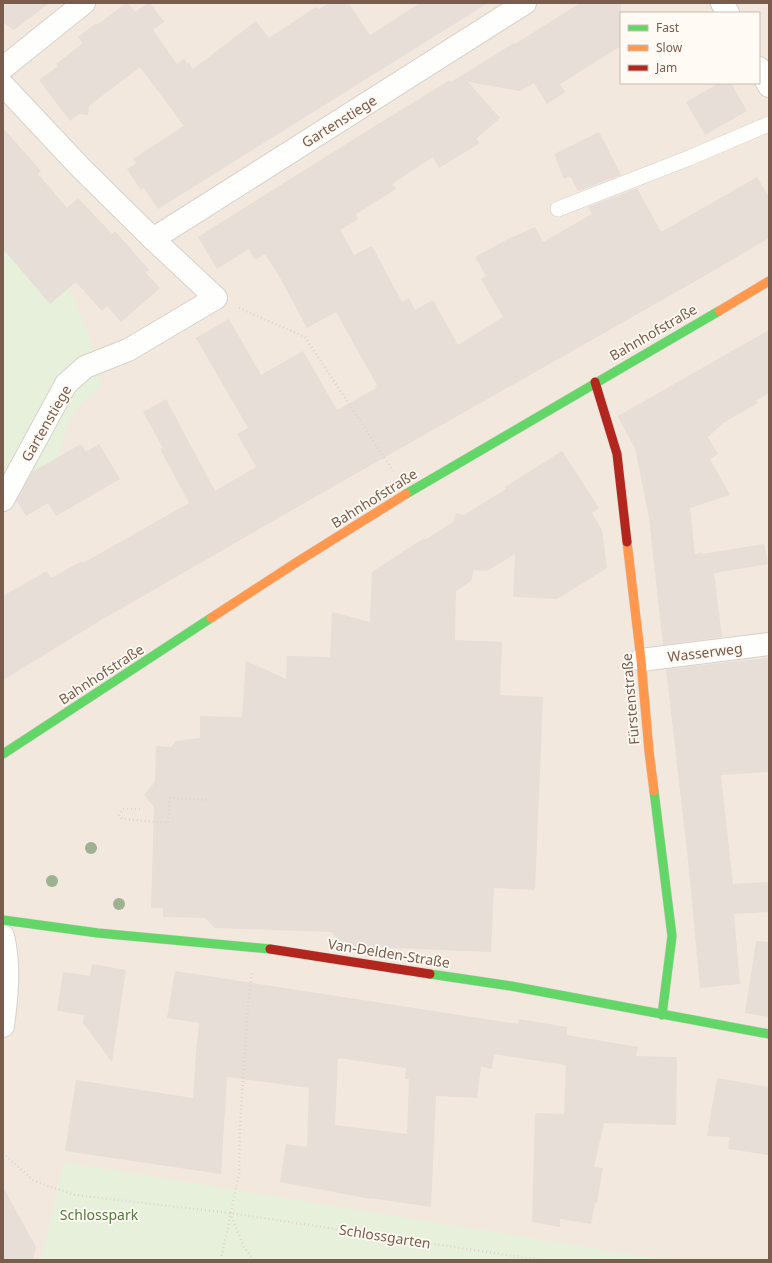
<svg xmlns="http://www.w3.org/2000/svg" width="772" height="1263" font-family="'Noto Sans',sans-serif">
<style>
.residential{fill:#f2e8de;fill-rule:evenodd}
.green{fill:#e7f0db}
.building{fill:#e6ded7;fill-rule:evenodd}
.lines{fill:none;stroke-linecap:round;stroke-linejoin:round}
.lane-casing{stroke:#d7d1cb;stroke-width:16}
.street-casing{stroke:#d7d1cb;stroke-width:24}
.fast-casing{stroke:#d9d2cb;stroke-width:10}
.slow-casing{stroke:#d9d2cb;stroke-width:10}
.jam-casing{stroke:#d9d2cb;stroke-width:10}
.path{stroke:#dcd5d0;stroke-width:2.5;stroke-dasharray:1 3;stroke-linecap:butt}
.lane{stroke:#fefefd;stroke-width:15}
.street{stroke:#fefefd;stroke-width:22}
.fast{stroke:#63d668;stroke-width:9}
.slow{stroke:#ff974d;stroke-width:9}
.jam{stroke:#b3261e;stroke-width:9}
.tree{fill:#9eb190}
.labels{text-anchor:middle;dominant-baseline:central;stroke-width:3.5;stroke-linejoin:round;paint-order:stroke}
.street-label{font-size:14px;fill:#7a5c4d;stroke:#fffaf3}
.park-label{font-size:14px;fill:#537a41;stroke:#fffaf3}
</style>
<rect width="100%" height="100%" fill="#f9f5f0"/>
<path class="residential" d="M3,3H769V1260H3ZM621,13H759V83H621Z"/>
<g class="green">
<polygon points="3,220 25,240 70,288 91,341 101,386 72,414 56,461 8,491 3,488"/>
<polygon points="64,1162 667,1260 41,1260"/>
</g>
<g class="building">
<polygon points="3,3 49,3 14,30 3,22"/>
<polygon points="126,3 128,3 135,12 148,3 150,3 164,22 153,30 177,64 184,59 187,64 189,63 193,69 256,21 269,38 316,7 319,9 329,3 348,3 370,35 420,3 488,3 158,209 144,188 141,190 127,169 136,163 133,159 184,126 140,67 89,106 88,115 79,114 70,121 39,80 58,66 56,64 83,43 78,37 96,23 97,25"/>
<polygon points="580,3 621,3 621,46 560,84 565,92 547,104 534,83 520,91 468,82 500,118 476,139 480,143 439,168 433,157 392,184 396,189 356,214 358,219 340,230 354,255 372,246 402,302 409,298 415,310 433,300 458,345 503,317 481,279 486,276 475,257 508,239 535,227 543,242 592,214 588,207 637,188 661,232 757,177 769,197 769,238 701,278 327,490 103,619 3,680 3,596 47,571 51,578 82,561 83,563 189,503 160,449 163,448 143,412 166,399 215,491 256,467 237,434 248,428 196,338 229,319 261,375 303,351 337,410 376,388 375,386 377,385 336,312 307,328 279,276 265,254 255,260 249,249 217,269 198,237 370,129 450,80 451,82 514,43 515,44"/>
<polygon points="719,83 731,83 747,111 705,135 686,102"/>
<polygon points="3,128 41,171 38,174 67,208 78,198 112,234 115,231 149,270 145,272 160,288 121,322 107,306 102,311 76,282 50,304 3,249"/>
<polygon points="599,132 621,175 578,191 570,176 564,179 554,154"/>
<polygon points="769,330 769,393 756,401 758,403 723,423 708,437 718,454 710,459 730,495 690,508 695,554 703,552 702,554 764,544 768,564 714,573 722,637 663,645 649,518 635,448 621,423 618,416"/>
<polygon points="81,444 86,452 99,444 120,479 56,516 48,503 26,516 17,501 32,472"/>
<polygon points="562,451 599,508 592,513 602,530 607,568 557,599 513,597 515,554 487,571 474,570 471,581 456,591 455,640 502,642 500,695 543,697 535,890 494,888 491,952 347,946 341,947 332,932 215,928 205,918 163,917 163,908 151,908 154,807 144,795 155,782 156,746 171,747 176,741 200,738 200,716 242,717 246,661 286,679 287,656 330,657 332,612 370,622 372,572 424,538 425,540 453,522 456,513 464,515 506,489 505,487"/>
<polygon points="769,658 769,772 721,775 733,884 769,882 769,912 734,914 740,984 700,988 688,860 666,669"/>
<polygon points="756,941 769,942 769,1017 745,1013"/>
<polygon points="92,964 126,970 112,1062 83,1023 84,1015 57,1011 63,972 90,976"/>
<path d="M175,971L518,1024L519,1019L567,1027V1035L638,1047L636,1056L677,1057L676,1125L604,1123L594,1167L603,1168L597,1203H595L591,1224L560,1219V1227L532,1222L535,1113L564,1114L566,1065L494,1054L492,1069L481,1067L477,1098L436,1096L431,1207L371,1198V1199L280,1182L286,1144L307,1147L309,1088L227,1077L221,1174L65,1151L76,1080L193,1098L196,1052L199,1023L167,1018ZM338,1058L406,1068L405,1079H409L407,1134L335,1125Z"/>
<polygon points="717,1078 769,1087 769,1155 728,1149 730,1137 707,1136"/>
<polygon points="3,1187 36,1247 33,1260 3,1260"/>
</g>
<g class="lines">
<defs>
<polyline id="lane" points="558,209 689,158 769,124"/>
<g id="street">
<polyline points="722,3 728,13"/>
<polyline points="3,68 84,3"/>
<polyline points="759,68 769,86"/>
<polyline points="3,85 80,167 153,239 216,298 128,350 85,367 66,384 3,500"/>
<polyline points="153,239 525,3"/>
<polyline points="641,660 769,644"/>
<path d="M3,936C10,965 7,996 3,1026"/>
</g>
<g id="fast">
<polyline points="406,494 719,311"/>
<polyline points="3,754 211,618"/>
<polyline points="654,791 672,936 662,1015"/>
<polyline points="3,920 98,933 270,949"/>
<polyline points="430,974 511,986 769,1034"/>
</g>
<g id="slow">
<polyline points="719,311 769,281"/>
<polyline points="627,542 641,660 649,751 654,791"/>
<polyline points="211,618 297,562 406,494"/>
</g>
<g id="jam">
<polyline points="595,382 617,454 627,542"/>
<polyline points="270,949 430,974"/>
</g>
</defs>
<use href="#lane" class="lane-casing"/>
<use href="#street" class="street-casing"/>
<use href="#fast" class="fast-casing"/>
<use href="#slow" class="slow-casing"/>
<use href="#jam" class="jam-casing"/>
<g class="path">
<polyline points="239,308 305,337 393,471"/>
<polyline points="140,809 123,809 119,815 122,819 168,823 170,798 210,800"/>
<polyline points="3,1153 34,1181 75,1195 230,1213 540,1260"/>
<polyline points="230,1213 244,1247 254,1260"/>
<polyline points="221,1260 239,1174 240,1125 248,1004 252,973"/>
</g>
<use href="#lane" class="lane"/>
<use href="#street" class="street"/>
<use href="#fast" class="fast"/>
<use href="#slow" class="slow"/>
<use href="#jam" class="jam"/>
</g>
<g class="tree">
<circle cx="91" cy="848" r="6"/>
<circle cx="52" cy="881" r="6"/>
<circle cx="119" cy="904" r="6"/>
</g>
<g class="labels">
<g class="street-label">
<text transform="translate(339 121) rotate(-32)">Gartenstiege</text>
<text transform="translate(653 332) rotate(-30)">Bahnhofstraße</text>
<text transform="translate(46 423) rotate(-60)">Gartenstiege</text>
<text transform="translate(374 498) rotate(-32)">Bahnhofstraße</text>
<text transform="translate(705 652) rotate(-7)">Wasserweg</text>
<text transform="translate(101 674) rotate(-33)">Bahnhofstraße</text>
<text transform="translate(630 699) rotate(-95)">Fürstenstraße</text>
<text transform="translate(389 953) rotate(9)">Van-Delden-Straße</text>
<text transform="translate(385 1236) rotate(9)">Schlossgarten</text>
</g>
<g class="park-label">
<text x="99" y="1214">Schlosspark</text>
</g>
</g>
<rect width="772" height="1263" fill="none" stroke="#7a5c4d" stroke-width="8"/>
<rect x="620" y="12" width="140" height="72" fill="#fffaf3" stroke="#cabbb1"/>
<rect x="628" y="25" width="20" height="6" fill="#63d668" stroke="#cabbb1"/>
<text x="656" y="32" font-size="12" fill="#7a5c4d">Fast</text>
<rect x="628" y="45" width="20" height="6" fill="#ff974d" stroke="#cabbb1"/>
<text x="656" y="52" font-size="12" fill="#7a5c4d">Slow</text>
<rect x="628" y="65" width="20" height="6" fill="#b3261e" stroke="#cabbb1"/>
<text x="656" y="72" font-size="12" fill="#7a5c4d">Jam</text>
</svg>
